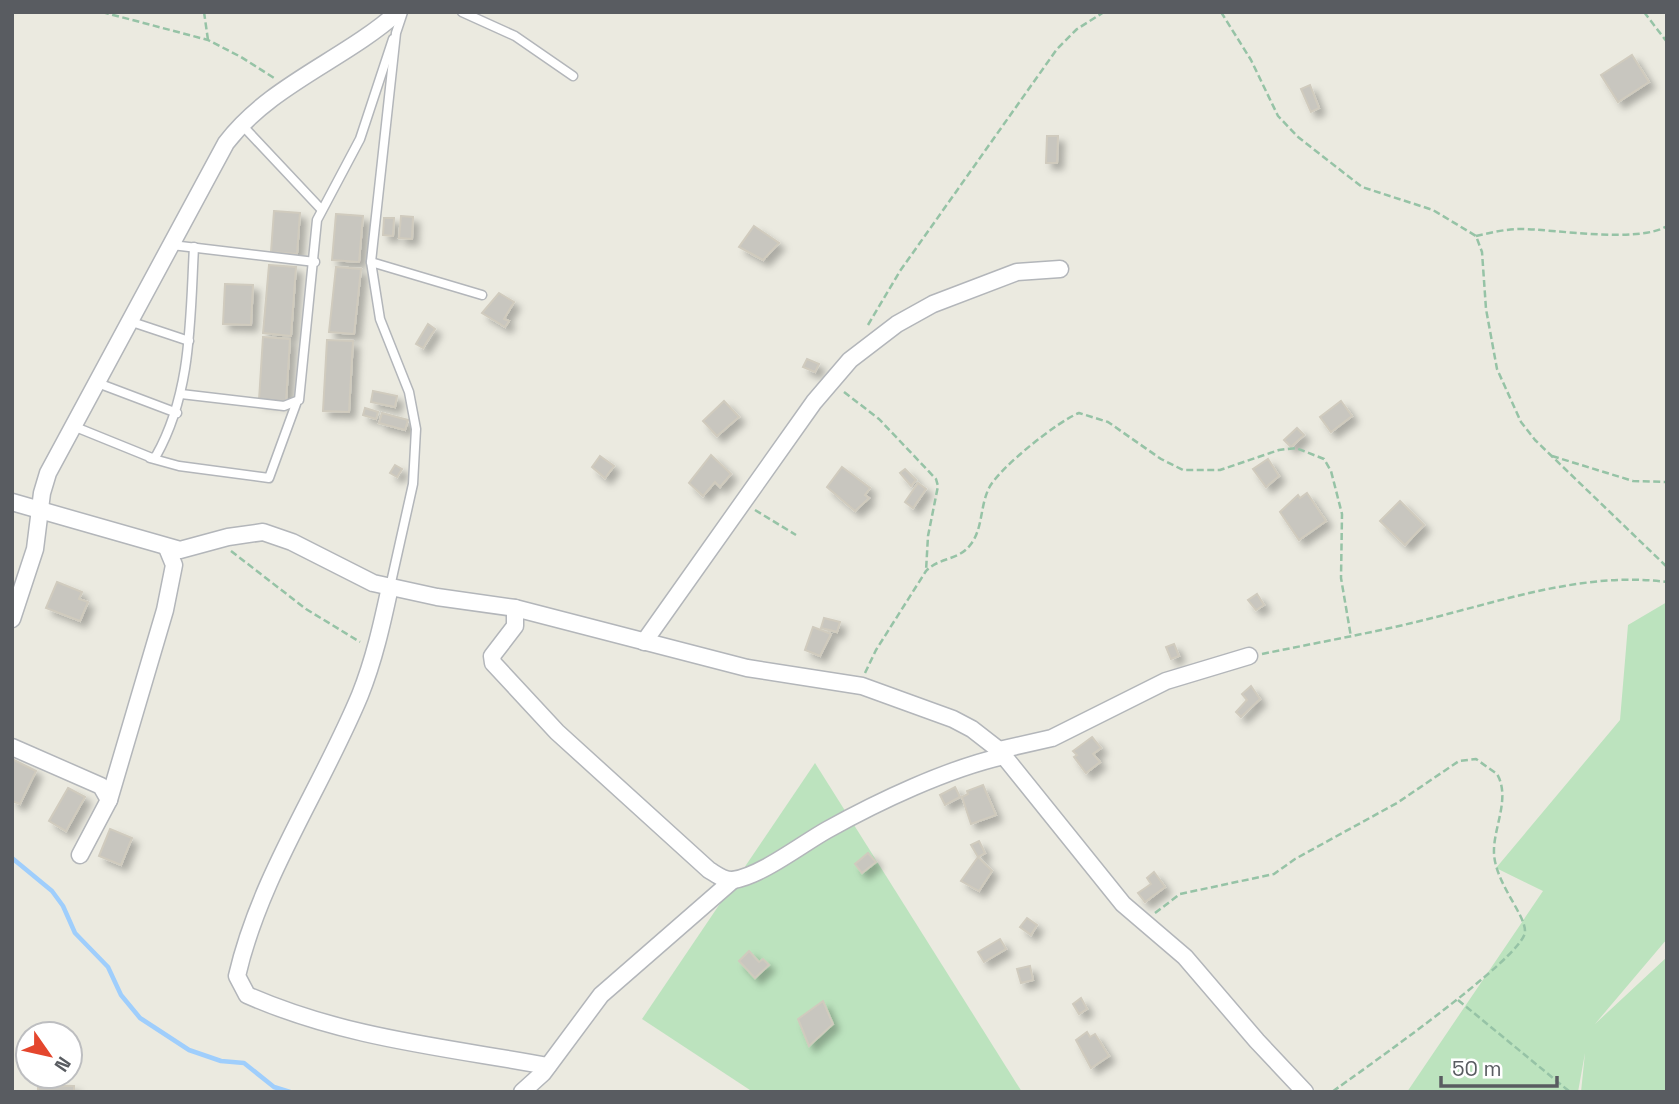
<svg xmlns="http://www.w3.org/2000/svg" width="1679" height="1104" font-family="'Space Grotesk',sans-serif">
<style>
.green{fill:#bce3be}
.lines{fill:none;stroke-linecap:round;stroke-linejoin:round}
.stream{stroke:#9fcefc;stroke-width:4.5}
.building{fill:#c8c6bf;stroke:#d0cbbe;stroke-width:2;filter:url(#shadow)}
.service-casing{stroke:#b3b6ba;stroke-width:11}
.minor-casing{stroke:#b3b6ba;stroke-width:19}
.path{stroke:#96c3a6;stroke-width:2.5;stroke-dasharray:7 3.5;stroke-linecap:butt}
.service{stroke:#fff;stroke-width:8}
.minor{stroke:#fff;stroke-width:16}
</style>
<defs>
<filter id="shadow"><feDropShadow dx="6" dy="6" stdDeviation="3.5" flood-color="#0004"/></filter>
</defs>
<rect width="100%" height="100%" fill="#ebeae0"/>
<g class="green">
<polygon points="1667,602 1667,939 1595,1024 1667,957 1667,1090 1581,1092 1585,1053 1578,1092 1407,1092 1543,891 1496,868 1620,720 1628,625"/>
<polygon points="815,763 1022,1092 753,1092 642,1019"/>
</g>
<g class="lines">
<polyline class="stream" points="12,858 52,891 63,906 75,933 108,967 121,995 140,1018 189,1050 221,1061 244,1063 274,1087 290,1092"/>
</g>
<g class="building">
<polygon points="1632,55 1649,82 1618,102 1601,75"/>
<polygon points="1310,85 1319,108 1311,112 1301,89"/>
<polygon points="1047,136 1058,136 1057,163 1046,163"/>
<polygon points="274,211 300,213 297,254 271,252"/>
<polygon points="336,214 363,216 359,262 332,260"/>
<polygon points="401,216 413,217 412,239 399,238"/>
<polygon points="384,218 394,218 393,236 383,235"/>
<polygon points="754,226 779,243 763,260 739,247"/>
<polygon points="269,265 296,267 291,336 263,333"/>
<polygon points="336,267 361,269 354,334 329,332"/>
<polygon points="225,284 253,285 251,325 223,324"/>
<polygon points="499,293 514,302 504,319 509,321 505,327 482,313"/>
<polygon points="428,324 435,329 423,348 416,344"/>
<polygon points="263,337 290,339 286,402 259,400"/>
<polygon points="327,340 353,341 349,412 323,411"/>
<polygon points="807,359 819,364 815,372 803,367"/>
<polygon points="373,391 397,396 395,407 371,402"/>
<polygon points="724,401 739,417 717,436 703,421"/>
<polygon points="1341,401 1352,416 1331,432 1320,417"/>
<polygon points="365,408 378,412 376,419 363,415"/>
<polygon points="382,413 408,420 405,430 379,423"/>
<polygon points="1297,428 1304,435 1291,447 1284,440"/>
<polygon points="711,455 731,474 720,487 715,482 703,496 689,483"/>
<polygon points="600,456 614,466 605,478 592,467"/>
<polygon points="1268,459 1279,476 1266,487 1253,469"/>
<polygon points="395,465 402,469 397,477 390,473"/>
<polygon points="842,467 870,488 865,495 869,498 855,511 827,487"/>
<polygon points="905,469 916,480 911,486 900,473"/>
<polygon points="918,483 926,489 913,508 905,502"/>
<polygon points="1307,493 1326,521 1299,540 1280,512 1298,495 1300,498"/>
<polygon points="1400,501 1424,525 1405,545 1380,521"/>
<polygon points="57,582 82,592 79,599 88,602 80,621 46,608"/>
<polygon points="1257,594 1264,605 1256,610 1248,600"/>
<polygon points="824,618 840,622 837,632 821,628"/>
<polygon points="813,627 831,634 820,656 805,650"/>
<polygon points="1174,644 1179,656 1171,659 1166,647"/>
<polygon points="1251,686 1260,699 1241,717 1236,712 1247,700 1242,694"/>
<polygon points="1092,737 1101,748 1093,754 1100,762 1086,773 1074,757 1077,755 1073,751"/>
<polygon points="12,759 36,771 20,804 12,801"/>
<polygon points="983,785 996,815 971,824 962,797 968,794 967,791"/>
<polygon points="955,787 960,797 945,805 940,795"/>
<polygon points="68,788 85,797 66,831 49,821"/>
<polygon points="110,829 132,838 121,865 99,856"/>
<polygon points="979,841 985,853 978,857 971,845"/>
<polygon points="868,853 876,862 862,873 855,864"/>
<polygon points="978,857 992,871 979,891 961,881"/>
<polygon points="1154,872 1165,887 1145,902 1138,893 1151,884 1147,878"/>
<polygon points="1027,918 1037,925 1031,935 1020,927"/>
<polygon points="1000,939 1006,949 984,962 978,952"/>
<polygon points="749,951 759,962 763,959 769,965 755,978 739,961"/>
<polygon points="1030,966 1033,980 1021,983 1017,969"/>
<polygon points="1081,998 1087,1009 1079,1014 1073,1004"/>
<polygon points="823,1001 833,1024 809,1046 798,1019"/>
<polygon points="1087,1032 1090,1037 1095,1034 1109,1056 1091,1068 1076,1040"/>
<polygon points="38,1085 74,1086 74,1092 38,1092"/>
</g>
<g class="lines">
<defs>
<g id="service">
<polyline points="462,12 515,36 573,76"/>
<polyline points="242,125 321,209"/>
<polyline points="172,245 315,262"/>
<polyline points="371,262 482,295"/>
<polyline points="129,321 189,341"/>
<polyline points="95,382 177,413"/>
<polyline points="181,394 284,406 299,400 317,220 360,139 393,39"/>
<path d="M73,426L152,458L156,456C192,392 190,319 194,247"/>
<polyline points="150,458 179,466 269,478 296,404"/>
<polyline points="390,587 413,484 416,429 409,392 380,319 371,262 396,33 403,12"/>
</g>
<g id="minor">
<polyline points="12,502 180,550 228,537 263,532 292,542 373,583 437,597 515,608 747,668 862,686 953,719 972,729 999,750 1123,904 1185,957 1257,1041 1305,1092"/>
<path d="M390,587C382,624 374,660 360,695C321,789 260,876 237,976L247,995C345,1038 443,1047 548,1066"/>
<path d="M515,608V626L492,656L493,663L557,732L709,870C716,874 724,881 733,880C761,876 802,844 827,830C879,801 947,769 1004,756"/>
<path d="M12,619L35,549L42,493L48,473L226,143C270,85 344,60 398,12"/>
<polyline points="644,642 814,402 850,360 897,324 933,304 1017,272 1060,269"/>
<polyline points="12,747 101,786 109,800"/>
<polyline points="999,750 1052,738 1166,681 1249,656"/>
<polyline points="80,855 109,800 165,610 174,565 167,548"/>
<polyline points="522,1092 543,1073 601,995 733,880"/>
</g>
</defs>
<use href="#service" class="service-casing"/>
<use href="#minor" class="minor-casing"/>
<g class="path">
<polyline points="102,12 208,40 241,57 274,78"/>
<polyline points="204,12 208,40"/>
<polyline points="1221,12 1251,60 1278,116 1298,137 1362,187 1433,210 1476,236 1482,252 1486,309 1497,369 1521,422 1535,440 1667,567"/>
<polyline points="1644,12 1667,42"/>
<path d="M1476,236C1490,233 1505,229 1520,229C1555,229 1638,244 1667,226"/>
<polyline points="868,325 900,271 1057,49 1077,29 1104,12"/>
<polyline points="844,392 879,419 936,479 938,486 928,536 926,571"/>
<polyline points="1552,456 1633,481 1667,482"/>
<polyline points="755,510 796,535"/>
<polyline points="231,551 306,609 360,642"/>
<path d="M1262,654C1315,643 1367,634 1420,621C1499,602 1584,571 1667,582"/>
<path d="M865,673L876,650L926,571C939,557 959,561 971,544C983,528 980,506 989,488C999,468 1058,421 1079,413L1108,422L1161,459L1183,470H1220L1279,450L1296,448L1324,459L1331,471L1342,514L1341,578L1351,637"/>
<path d="M1155,913L1180,894L1274,874L1295,859L1397,803L1459,761L1476,759L1497,774C1511,798 1493,828 1494,853C1495,883 1526,915 1525,932C1523,958 1361,1071 1332,1092"/>
<polyline points="1458,1000 1570,1092"/>
</g>
<use href="#service" class="service"/>
<use href="#minor" class="minor"/>
</g>
<rect width="1679" height="1104" fill="none" stroke="#595c61" stroke-width="28"/>
<g transform="translate(49 1055) rotate(124)"><circle r="33" fill="#ffffff" stroke="#bdbec0" stroke-width="2"/>
<path d="M0-5L12 26L0 18L-12 26Z" fill="#e4462d"/>
<text y="-10" font-size="19" font-weight="bold" text-anchor="middle" fill="#595c61">N</text>
</g>
<path d="M1441 1076v10h116v-10" fill="none" stroke="#595c61" stroke-width="3.5"/>
<text x="1452" y="1076" font-size="21" fill="#595c61" stroke="#ffffff" stroke-width="5" paint-order="stroke">50 m</text>
</svg>
